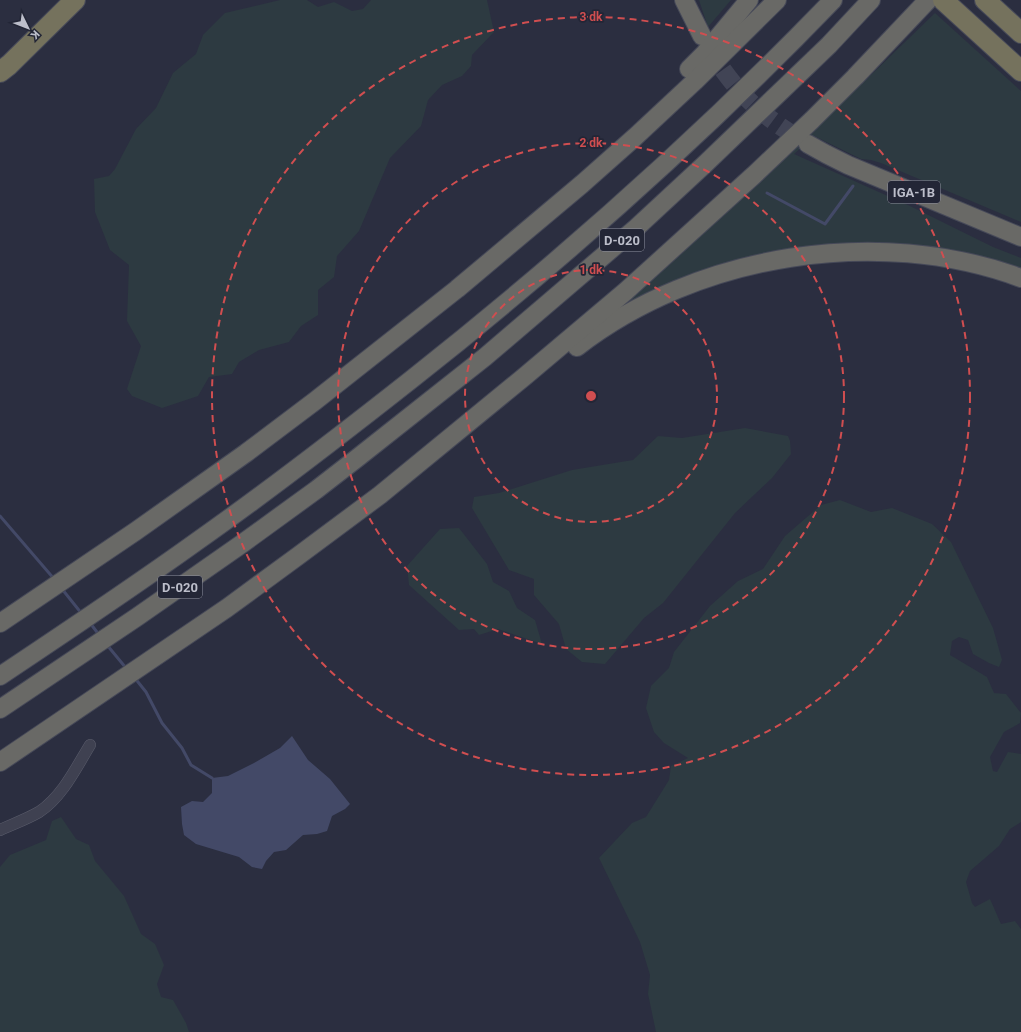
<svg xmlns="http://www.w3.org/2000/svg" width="1021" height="1032" font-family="Roboto,sans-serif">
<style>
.green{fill:#2d3a41}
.water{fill:#434967}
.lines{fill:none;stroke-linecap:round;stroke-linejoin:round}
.stream{stroke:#434967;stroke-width:3}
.trunk-tunnel{stroke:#414455;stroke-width:18;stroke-dasharray:18 9;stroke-linecap:butt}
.minor-casing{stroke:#5a5c6b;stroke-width:12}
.trunk-casing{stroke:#464958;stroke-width:20}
.motorway-casing{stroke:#464958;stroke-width:22}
.minor{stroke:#3f4151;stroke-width:11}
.trunk{stroke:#696966;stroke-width:18}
.motorway{stroke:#75725d;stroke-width:20}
.ring{fill:none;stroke:#d04e50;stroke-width:2;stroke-dasharray:7 5}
.labels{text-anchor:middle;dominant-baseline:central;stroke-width:3.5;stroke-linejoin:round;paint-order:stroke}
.shield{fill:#232636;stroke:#8e909e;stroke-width:1}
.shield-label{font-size:13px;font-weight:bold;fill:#bcbeca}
.centre{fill:#d04e50;stroke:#232636;stroke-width:2}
.ring-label{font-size:12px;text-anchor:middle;font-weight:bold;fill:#d04e50;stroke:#232636;stroke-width:3.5;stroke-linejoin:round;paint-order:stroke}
</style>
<rect width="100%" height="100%" fill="#2b2e40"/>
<g class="green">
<polygon points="280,0 307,0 318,7 334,2 352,11 363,9 371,0 487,0 494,32 472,55 471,66 462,76 442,85 428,100 421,126 390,158 359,231 337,256 334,277 318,290 318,315 301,326 289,342 259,350 239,362 232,374 209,377 198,396 162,408 132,396 127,389 141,346 127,321 129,265 110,250 95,212 94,179 109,176 115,169 136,129 156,108 173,73 196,54 203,35 225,13"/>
<polygon points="699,0 731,0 708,27"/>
<polygon points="935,13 1021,91 1021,222 881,163 871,160 861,159 814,136 794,154 910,206 993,247 1021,258 1021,269 969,255 907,245 843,243 772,251 690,275 626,304 623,304 844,101"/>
<polygon points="745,428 788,436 790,441 791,454 772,478 735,513 663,603 644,618 605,664 582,662 566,649 559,624 534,595 534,579 509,570 472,508 474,497 499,493 572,470 633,460 658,436 682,438"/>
<polygon points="840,500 871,512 892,508 932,524 951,542 993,628 1002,660 999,667 989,663 973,654 968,640 959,637 952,641 950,655 987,677 994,693 1006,694 1021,713 1020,723 1004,732 990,757 993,771 997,772 1008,752 1021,754 1021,822 1010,829 999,846 970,871 966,882 972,903 975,907 990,899 1001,924 1015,921 1021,929 1021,1032 656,1032 648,994 650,975 640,942 599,858 632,823 646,817 669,780 671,766 688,758 664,743 654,732 646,708 651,686 669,668 674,652 710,606 738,581 763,569 785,536 821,505"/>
<polygon points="459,528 487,564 493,582 509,591 517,608 535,620 542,644 498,629 479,635 474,629 459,630 409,585 407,566 440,529"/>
<polygon points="61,817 76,839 89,845 95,861 124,896 141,934 155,944 164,965 157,984 161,997 173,1000 186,1023 189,1032 0,1032 0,867 10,855 46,840 52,821"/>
</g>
<polygon class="water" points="292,736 308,760 330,779 350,804 345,809 332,816 327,831 317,834 303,835 286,850 274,852 266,861 262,869 252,867 239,857 196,844 184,835 182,824 181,807 192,801 203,802 212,793 212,778 228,776 254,763 280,748"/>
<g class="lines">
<g class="stream">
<polyline points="767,193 825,224 853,186"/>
<polyline points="0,516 55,580"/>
<polyline points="62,589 82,614"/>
<polyline points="90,623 100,636"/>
<polyline points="107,645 126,668"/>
<polyline points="134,677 146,692 162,723 182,748 191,765 212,778"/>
</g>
<path class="trunk-tunnel" d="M708,47C735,92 762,117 807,143"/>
<defs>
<path id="minor" d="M0,830C13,824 27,819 39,812C62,797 76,768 90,745"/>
<g id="trunk">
<polyline points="684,0 702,36"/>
<polyline points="689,69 705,53 749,0"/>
<polyline points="808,144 826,154 848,165 1021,237"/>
<path d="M577,347C697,254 878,225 1021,278"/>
<polyline points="0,623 136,531 246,453 315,401 457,289 582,184 635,137 695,81 777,0"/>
<path d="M0,676C66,632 132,588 196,542C270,490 341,435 412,379C560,262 702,136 833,0"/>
<polyline points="0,709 137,617 243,543 316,490 356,459 485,357 636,228 705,164 829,45 871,0"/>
<polyline points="0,762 227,608 298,556 380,495 524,377 626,291 754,175 812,120 855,77 928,0"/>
</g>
<g id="motorway">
<polyline points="943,0 1021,71"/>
<polyline points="985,0 1021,33"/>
<polyline points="0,72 9,65 75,0"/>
</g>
</defs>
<use href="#minor" class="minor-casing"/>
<use href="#trunk" class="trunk-casing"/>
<use href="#motorway" class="motorway-casing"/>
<use href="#minor" class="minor"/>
<use href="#trunk" class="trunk"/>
<use href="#motorway" class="motorway"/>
</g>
<g class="ring">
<circle cx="591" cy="396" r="126"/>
<circle cx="591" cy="396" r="253"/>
<circle cx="591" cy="396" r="379"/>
</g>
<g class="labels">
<g class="shield">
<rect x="888" y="181" width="52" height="22" rx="3"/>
<rect x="600" y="229" width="44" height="22" rx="3"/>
<rect x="158" y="576" width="44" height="22" rx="3"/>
</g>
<g class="shield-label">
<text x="914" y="192">IGA-1B</text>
<text x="622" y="240">D-020</text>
<text x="180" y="587">D-020</text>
</g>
</g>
<circle cx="591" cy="396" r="6" class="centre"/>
<g class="ring-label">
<text x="591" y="21">3 dk</text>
<text x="591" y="147">2 dk</text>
<text x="591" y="274">1 dk</text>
</g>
<g transform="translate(28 28) rotate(133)" stroke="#232636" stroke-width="3" paint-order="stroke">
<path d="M0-3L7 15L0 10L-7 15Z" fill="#bcbeca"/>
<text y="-6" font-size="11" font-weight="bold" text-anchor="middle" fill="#bcbeca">K</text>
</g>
</svg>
